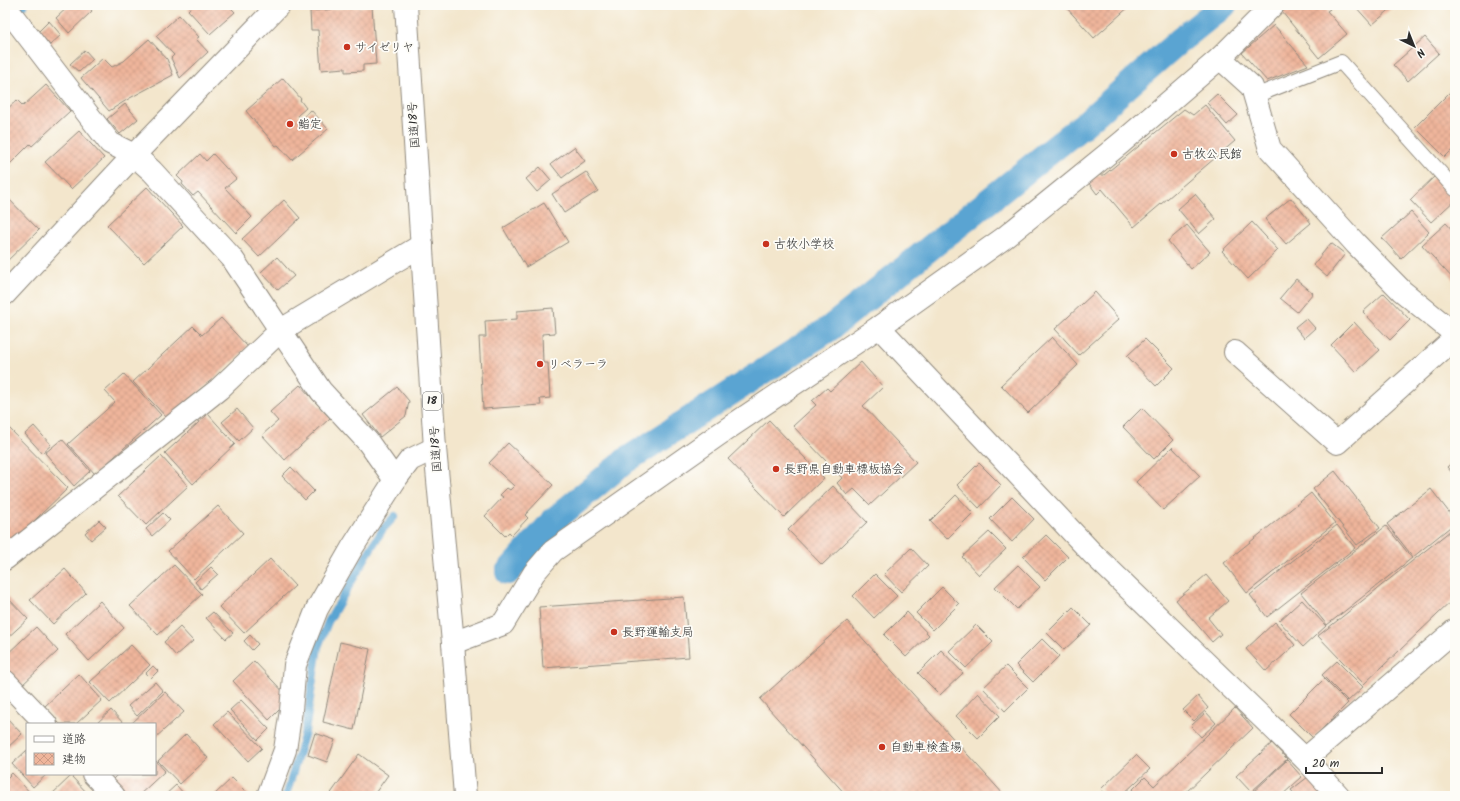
<svg xmlns="http://www.w3.org/2000/svg" width="1460" height="801" font-family="Kalam,'Klee One',sans-serif">
<style>
.lines{fill:none;stroke-linecap:round;stroke-linejoin:round}
.stream{stroke:#5aa4d2;stroke-width:8}
.canal{stroke:#5aa4d2;stroke-width:26}
.building{fill:url(#building-cross-hatch)}
.lane-casing{stroke:#8f887c;stroke-width:16}
.street-casing{stroke:#8f887c;stroke-width:24}
.secondary-casing{stroke:#8f887c;stroke-width:24}
.highway-casing{stroke:#8f887c;stroke-width:24}
.lane{stroke:#fff;stroke-width:14}
.street{stroke:#fff;stroke-width:22}
.secondary{stroke:#fff;stroke-width:22}
.highway{stroke:#fff;stroke-width:22}
.poi-dot{fill:#c8321e;stroke:#fdfcf7;stroke-width:1.5}
.labels{text-anchor:middle;dominant-baseline:central;stroke-width:3.5;stroke-linejoin:round;paint-order:stroke}
.shield{fill:#fdfcf7;stroke:#6a6a68;stroke-width:1}
.shield-label{font-size:11px;font-weight:bold;fill:#2b2b2b}
.poi-label{font-size:12px;fill:#2b2b2b;stroke:#fdfcf7;text-anchor:start}
.street-label{font-size:12px;fill:#2b2b2b;stroke:#fdfcf7}
</style>
<defs>
<pattern id="building-cross-hatch" width="8" height="8" patternUnits="userSpaceOnUse"><rect width="8" height="8" fill="#efb59b"/><path d="M0 0l8 8M0 8l8-8" fill="none" stroke="#cd9c86"/></pattern>
</defs>
<rect width="100%" height="100%" fill="#fdfcf7"/>
<filter id="ink" filterUnits="userSpaceOnUse"><feTurbulence type="fractalNoise" baseFrequency=".025" numOctaves="2"/><feDisplacementMap in="SourceGraphic" scale="8" xChannelSelector="R" yChannelSelector="G"/><feConvolveMatrix kernelMatrix="1 2 1 2 8 2 1 2 1" color-interpolation-filters="sRGB"/></filter>
<filter id="wash" filterUnits="userSpaceOnUse"><feTurbulence type="fractalNoise" baseFrequency=".012" numOctaves="4" result="noise"/><feDisplacementMap in="SourceGraphic" scale="16" xChannelSelector="R" yChannelSelector="G"/><feGaussianBlur stdDeviation="0.9" result="paint"/><feColorMatrix in="noise" values="0 0 0 0 0 0 0 0 0 0 0 0 0 0 0 0 0 1.4 0 .05"/><feComposite in="paint" operator="in"/></filter>
<g filter="url(#wash)">
<rect width="100%" height="100%" fill="#f3e6cc"/>
<g class="lines">
<g class="stream">
<polyline points="22,6 24,5"/>
<polyline points="285,796 289,786 305,732 318,647 328,622 370,550 383,529 395,516"/>
</g>
<polyline class="canal" points="508,572 554,520 625,461 829,329 1082,126 1178,42 1224,5"/>
</g>
<g id="blocks">
<g class="building">
<polygon points="70,5 87,5 92,11 69,33 56,18"/>
<polygon points="193,5 228,5 235,12 210,34 188,10"/>
<polygon points="1064,5 1131,5 1094,38"/>
<polygon points="1290,5 1327,5 1330,9 1327,11 1347,34 1319,58 1282,12"/>
<polygon points="1354,5 1395,5 1372,25"/>
<polygon points="372,6 376,64 363,65 363,71 345,72 345,68 321,70 318,30 311,30 310,11"/>
<polygon points="179,15 199,37 196,39 208,52 180,78 171,58 174,55 156,36"/>
<polygon points="49,21 61,35 50,45 38,32"/>
<polygon points="1274,25 1308,65 1267,81 1242,53"/>
<polygon points="1425,37 1439,53 1408,81 1393,65"/>
<polygon points="149,39 167,59 173,75 130,98 109,111 81,78 103,58 112,67 124,61"/>
<polygon points="85,50 93,59 79,72 70,64"/>
<polygon points="283,78 301,99 300,100 306,108 298,115 301,119 311,110 328,129 292,160 278,145 276,146 246,111"/>
<polygon points="46,85 70,111 32,146 30,144 7,167 5,166 5,111 17,100 23,106"/>
<polygon points="1455,87 1455,147 1445,157 1415,127"/>
<polygon points="1217,94 1238,115 1227,125 1207,103"/>
<polygon points="125,104 138,119 120,134 107,119"/>
<polygon points="1205,105 1235,141 1134,227 1102,189 1097,194 1088,182 1096,175 1104,175 1184,109 1193,115"/>
<polygon points="79,131 104,158 71,189 45,162"/>
<polygon points="574,147 585,161 562,178 551,164"/>
<polygon points="200,154 206,161 213,154 236,179 225,188 252,217 236,233 198,192 193,196 182,184 183,182 177,176"/>
<polygon points="1455,159 1455,170 1450,164"/>
<polygon points="540,167 551,180 537,192 526,179"/>
<polygon points="586,172 598,191 564,213 552,194"/>
<polygon points="1436,175 1455,195 1455,200 1431,222 1410,200"/>
<polygon points="147,187 183,226 144,263 107,225"/>
<polygon points="1195,194 1216,219 1199,234 1178,209"/>
<polygon points="5,195 39,230 5,263"/>
<polygon points="1291,198 1311,223 1286,244 1265,219"/>
<polygon points="284,200 300,218 259,257 242,239"/>
<polygon points="544,203 568,242 526,267 503,228"/>
<polygon points="1411,212 1429,232 1401,259 1382,238"/>
<polygon points="1252,222 1278,250 1248,279 1222,251"/>
<polygon points="1446,223 1455,233 1455,281 1422,245"/>
<polygon points="1187,225 1210,252 1191,269 1168,241"/>
<polygon points="1331,243 1345,254 1327,277 1313,265"/>
<polygon points="277,257 294,276 278,290 261,272"/>
<polygon points="1296,279 1313,293 1297,312 1280,298"/>
<polygon points="1095,292 1119,319 1079,355 1055,329"/>
<polygon points="1384,293 1410,320 1390,340 1363,312"/>
<polygon points="553,308 555,333 542,334 543,363 548,363 550,398 540,399 541,405 483,409 479,337 486,337 485,321 517,319 517,311"/>
<polygon points="221,318 248,347 169,420 133,382 193,326 202,335"/>
<polygon points="1306,318 1315,328 1304,338 1295,327"/>
<polygon points="1354,322 1380,350 1356,372 1331,345"/>
<polygon points="1052,337 1078,365 1028,413 1001,385"/>
<polygon points="1145,339 1174,368 1156,386 1127,356"/>
<polygon points="861,362 883,387 863,406 916,462 870,505 854,489 847,495 837,483 842,478 793,426 816,405 812,401 827,388 830,391"/>
<polygon points="124,374 161,415 95,474 68,444 115,402 105,391"/>
<polygon points="300,385 330,418 285,460 262,435 278,421 270,412"/>
<polygon points="397,387 409,401 406,416 380,437 363,415"/>
<polygon points="1142,408 1173,440 1154,459 1123,427"/>
<polygon points="237,409 253,428 239,441 222,422"/>
<polygon points="208,414 235,444 193,484 165,453"/>
<polygon points="769,420 824,478 784,517 728,459"/>
<polygon points="5,424 68,488 5,549"/>
<polygon points="34,426 51,445 42,453 25,434"/>
<polygon points="62,439 90,471 74,486 45,453"/>
<polygon points="508,443 553,485 525,515 528,518 512,535 509,532 505,536 485,516 503,497 500,495 507,488 510,490 514,486 489,463"/>
<polygon points="1172,447 1200,476 1163,510 1136,482"/>
<polygon points="161,456 188,486 146,525 118,496"/>
<polygon points="1455,460 1455,476 1447,467"/>
<polygon points="979,463 1001,485 979,508 957,485"/>
<polygon points="291,467 314,491 305,500 282,476"/>
<polygon points="1335,471 1380,528 1357,545 1313,489"/>
<polygon points="833,486 867,522 822,565 788,530"/>
<polygon points="1431,489 1455,520 1455,523 1413,557 1387,524"/>
<polygon points="1311,493 1335,523 1247,593 1224,563"/>
<polygon points="956,495 973,513 947,539 930,521"/>
<polygon points="1012,497 1034,519 1012,542 990,519"/>
<polygon points="218,506 243,533 194,579 168,551"/>
<polygon points="163,513 170,520 152,536 146,529"/>
<polygon points="99,520 106,527 91,540 85,533"/>
<polygon points="1337,525 1355,548 1267,617 1250,595"/>
<polygon points="1386,526 1412,558 1327,625 1301,593"/>
<polygon points="1455,527 1455,598 1364,684 1318,636"/>
<polygon points="989,532 1006,549 979,575 962,557"/>
<polygon points="1046,535 1068,557 1045,580 1023,557"/>
<polygon points="911,548 928,566 901,592 884,574"/>
<polygon points="270,559 295,586 244,633 219,607"/>
<polygon points="174,565 202,594 158,635 130,606"/>
<polygon points="1018,565 1040,587 1017,609 995,587"/>
<polygon points="211,567 218,574 201,589 195,582"/>
<polygon points="65,569 86,593 53,624 30,600"/>
<polygon points="875,574 897,596 874,618 853,596"/>
<polygon points="1206,575 1228,601 1208,618 1221,634 1212,642 1176,600"/>
<polygon points="942,587 959,604 933,630 916,613"/>
<polygon points="5,595 28,619 5,640"/>
<polygon points="684,597 689,657 543,668 539,607"/>
<polygon points="1302,600 1326,626 1303,647 1279,621"/>
<polygon points="100,601 124,628 89,661 65,634"/>
<polygon points="1073,607 1091,625 1064,650 1047,633"/>
<polygon points="213,612 233,633 226,639 206,618"/>
<polygon points="907,612 929,635 906,657 884,635"/>
<polygon points="847,621 1005,796 847,796 760,699"/>
<polygon points="1275,622 1295,645 1266,671 1246,649"/>
<polygon points="976,625 993,642 966,668 949,651"/>
<polygon points="36,627 58,651 21,686 5,669 5,656"/>
<polygon points="180,627 193,641 176,656 164,642"/>
<polygon points="250,635 258,644 252,650 244,641"/>
<polygon points="1042,639 1059,656 1033,682 1016,665"/>
<polygon points="340,642 370,649 354,730 323,722"/>
<polygon points="131,645 150,665 110,703 90,682"/>
<polygon points="941,650 963,673 940,695 918,673"/>
<polygon points="254,661 290,699 269,720 233,681"/>
<polygon points="1337,661 1363,687 1348,701 1322,675"/>
<polygon points="153,666 158,671 151,678 146,673"/>
<polygon points="1006,666 1028,688 1005,711 983,688"/>
<polygon points="79,674 102,700 76,724 60,724 44,707"/>
<polygon points="1324,679 1348,703 1313,738 1289,714"/>
<polygon points="155,682 163,691 137,716 128,706"/>
<polygon points="165,692 184,712 155,738 155,724 131,724"/>
<polygon points="978,693 1000,716 978,738 956,716"/>
<polygon points="1198,696 1208,708 1194,721 1183,710"/>
<polygon points="241,700 269,729 258,740 230,710"/>
<polygon points="1235,708 1253,728 1182,796 1126,796 1145,777 1154,786"/>
<polygon points="111,710 124,724 96,724"/>
<polygon points="227,712 262,748 248,761 214,724"/>
<polygon points="1206,712 1216,723 1201,737 1191,726"/>
<polygon points="5,716 22,734 5,750"/>
<polygon points="315,733 335,740 327,762 308,755"/>
<polygon points="186,734 208,758 180,784 158,761"/>
<polygon points="1272,743 1287,759 1251,792 1236,776"/>
<polygon points="27,750 27,774 47,774 33,787 12,764"/>
<polygon points="359,754 388,775 373,796 329,796"/>
<polygon points="1136,755 1150,769 1121,796 1107,796 1101,789"/>
<polygon points="155,760 165,771 138,796 127,796 112,780 118,774 155,774"/>
<polygon points="1287,760 1302,777 1281,796 1251,796 1250,795"/>
<polygon points="12,773 33,796 5,796 5,780"/>
<polygon points="71,776 90,796 50,796"/>
<polygon points="1308,777 1324,796 1296,796 1291,790"/>
<polygon points="232,778 250,796 213,796"/>
<polygon points="176,785 186,796 164,796"/>
</g>
</g>
</g>
<g filter="url(#ink)">
<use href="#blocks" fill-opacity="0" stroke="#8f887c" stroke-width="1"/>
<g class="lines">
<defs>
<polyline id="lane" points="1255,96 1341,62 1455,189"/>
<g id="street">
<polyline points="5,6 110,143 134,155 152,171 232,258 321,391 368,442 395,480"/>
<polyline points="1220,58 1252,87 1270,149 1356,244 1402,291 1455,334"/>
<polyline points="879,327 1004,238 1121,143 1220,58 1273,5"/>
<polyline points="1235,352 1337,443 1455,338"/>
<polyline points="5,559 219,389 281,330 422,245"/>
<polyline points="5,681 46,724"/>
<polyline points="1305,759 1455,630"/>
<polyline points="93,774 114,796"/>
<polyline points="268,796 285,750 291,710 295,665 317,609 352,548 395,480 410,460 435,448"/>
</g>
<g id="secondary">
<polyline points="5,294 134,155 279,5"/>
<polyline points="453,643 503,624 534,573 553,551 718,435 879,327 1092,553 1305,759 1339,796"/>
</g>
<polyline id="highway" points="406,5 435,448 453,643 465,796"/>
</defs>
<use href="#lane" class="lane-casing"/>
<use href="#street" class="street-casing"/>
<use href="#secondary" class="secondary-casing"/>
<use href="#highway" class="highway-casing"/>
<use href="#lane" class="lane"/>
<use href="#street" class="street"/>
<use href="#secondary" class="secondary"/>
<use href="#highway" class="highway"/>
</g>
</g>
<g class="poi-dot">
<circle cx="347" cy="47" r="4"/>
<circle cx="290" cy="124" r="4"/>
<circle cx="1174" cy="154" r="4"/>
<circle cx="766" cy="244" r="4"/>
<circle cx="540" cy="364" r="4"/>
<circle cx="776" cy="469" r="4"/>
<circle cx="614" cy="632" r="4"/>
<circle cx="882" cy="747" r="4"/>
</g>
<g class="labels">
<rect class="shield" x="423" y="392" width="18" height="18" rx="3"/>
<g class="shield-label">
<text x="432" y="401">18</text>
</g>
<g class="poi-label">
<text x="355" y="47">サイゼリヤ</text>
<text x="298" y="124">鮨定</text>
<text x="1182" y="154">古牧公民館</text>
<text x="774" y="244">古牧小学校</text>
<text x="548" y="364">リベラーラ</text>
<text x="784" y="469">長野県自動車標板協会</text>
<text x="622" y="632">長野運輸支局</text>
<text x="890" y="747">自動車検査場</text>
</g>
<g class="street-label">
<text transform="translate(414 125) rotate(-94)">国道18号</text>
<text transform="translate(436 449) rotate(-94)">国道18号</text>
</g>
</g>
<rect width="1460" height="801" fill="none" stroke="#fdfcf7" stroke-width="20"/>
<rect x="26" y="723" width="130" height="52" fill="#fdfcf7" stroke="#a9a8a5"/>
<rect x="34" y="736" width="20" height="6" fill="#ffffff" stroke="#a9a8a5"/>
<text x="62" y="743" font-size="12" fill="#2b2b2b">道路</text>
<rect x="34" y="753" width="20" height="12" fill="url(#building-cross-hatch)" stroke="#a9a8a5"/>
<text x="62" y="763" font-size="12" fill="#2b2b2b">建物</text>
<g transform="translate(1414 46) rotate(137)" stroke="#fdfcf7" stroke-width="3" paint-order="stroke">
<path d="M0-3L7 15L0 10L-7 15Z" fill="#2b2b2b"/>
<text y="-6" font-size="11" font-weight="bold" text-anchor="middle" fill="#2b2b2b">N</text>
</g>
<path d="M1306 767v6h76v-6" fill="none" stroke="#2b2b2b" stroke-width="2"/>
<text x="1312" y="767" font-size="12" fill="#2b2b2b" stroke="#fdfcf7" stroke-width="3" paint-order="stroke">20 m</text>
</svg>
